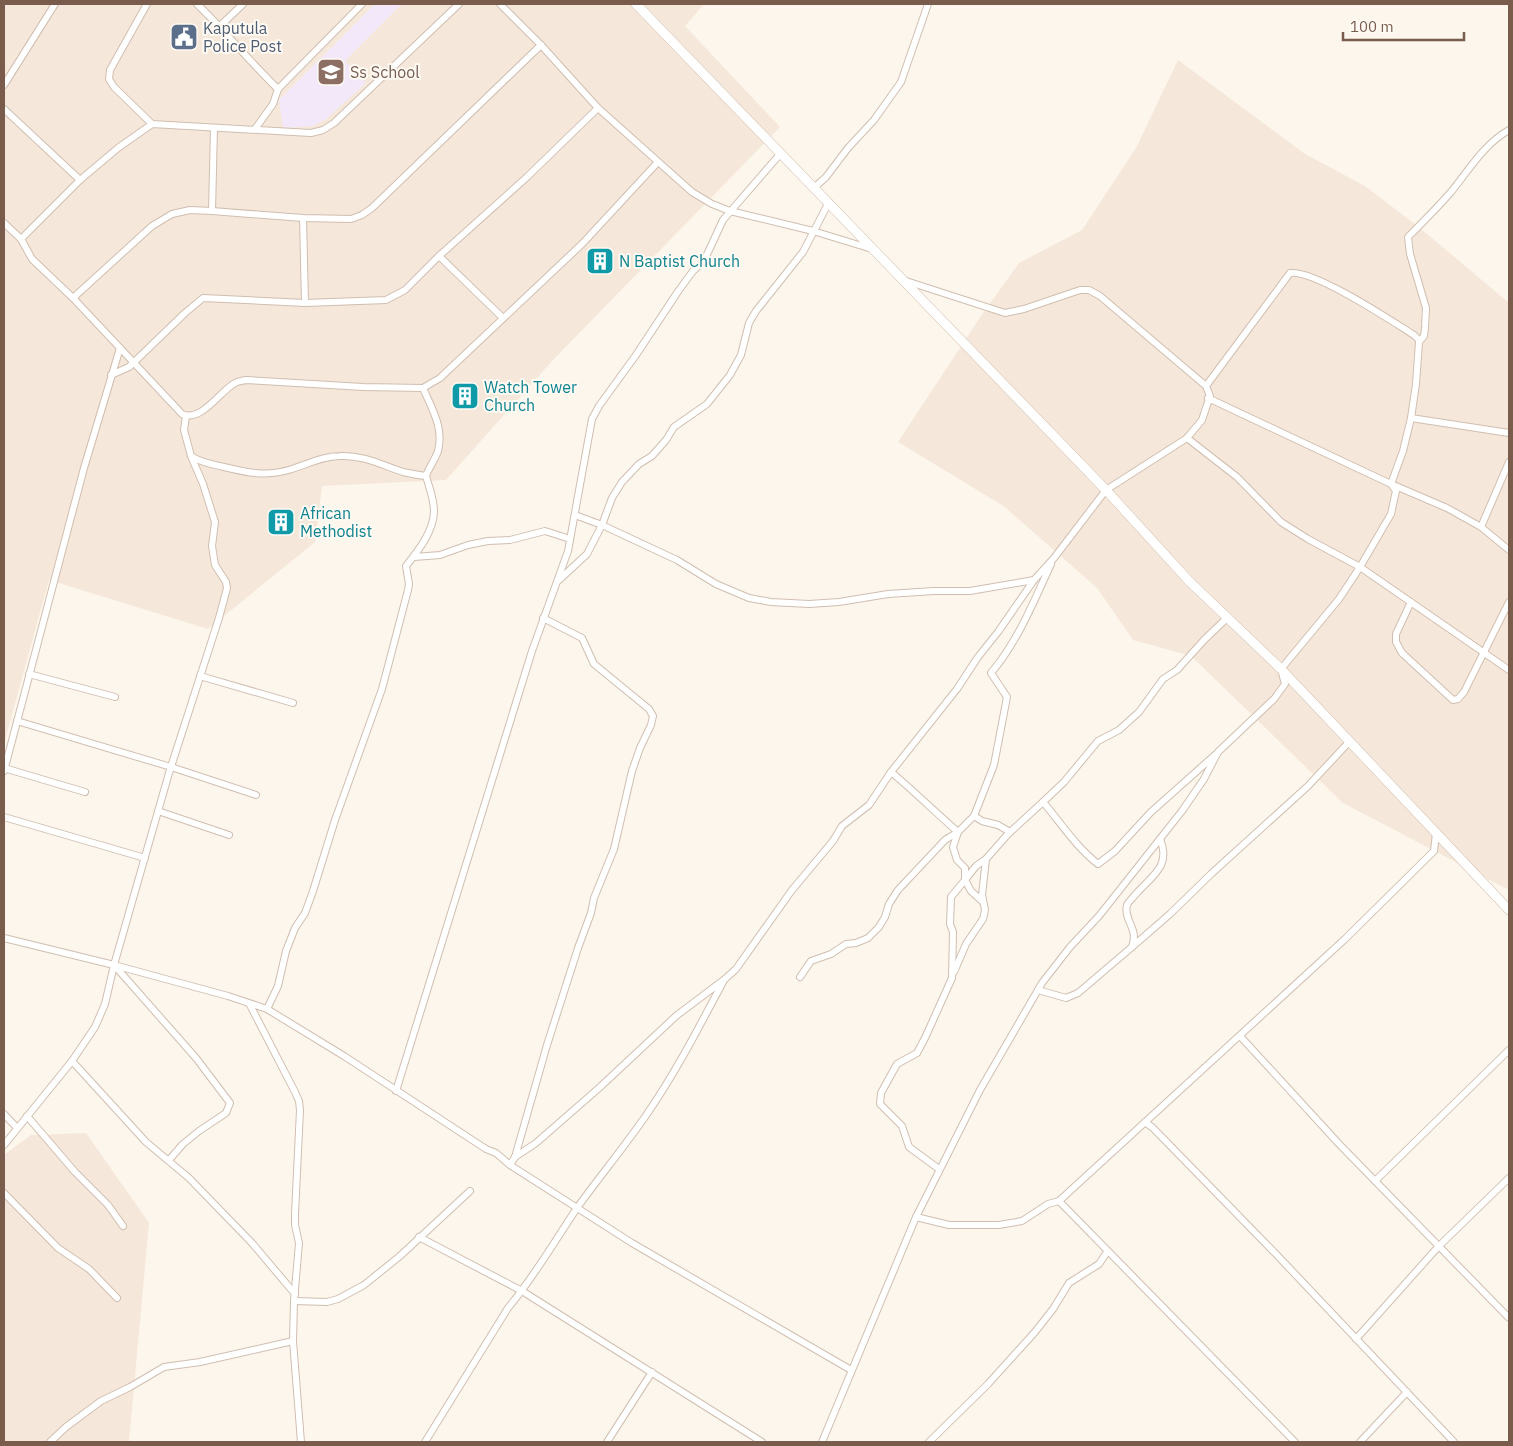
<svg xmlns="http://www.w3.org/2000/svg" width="1513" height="1446" font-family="'IBM Plex Sans',sans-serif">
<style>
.residential{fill:#f5e8da}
.education{fill:#f3e8fa}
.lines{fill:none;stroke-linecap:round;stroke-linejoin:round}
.street-casing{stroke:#d1beb0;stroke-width:8}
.secondary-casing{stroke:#d6c0b0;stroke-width:10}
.street{stroke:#fff;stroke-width:6}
.secondary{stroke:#fff;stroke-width:9}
.labels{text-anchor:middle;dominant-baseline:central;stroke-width:4;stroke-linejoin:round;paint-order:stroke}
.service-label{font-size:16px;fill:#4e5e75;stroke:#fffaf3;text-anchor:start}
.education-label{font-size:16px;fill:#785e54;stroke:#fffaf3;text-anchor:start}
.culture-label{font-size:16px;fill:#0d838f;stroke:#fffaf3;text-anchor:start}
</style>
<rect width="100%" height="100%" fill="#fdf6ec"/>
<g class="residential">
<polygon points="4,4 704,4 685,26 780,127 553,360 446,480 322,486 315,542 208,629 49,580 4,744"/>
<polygon points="1178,60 1305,154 1365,186 1420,228 1509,303 1509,890 1343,803 1191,656 1133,640 1097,588 1005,507 898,442 981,316 1019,263 1082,230 1136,148"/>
<polygon points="86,1133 149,1223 129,1442 4,1442 4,1155 31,1135"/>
</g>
<polygon class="education" points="375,4 402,4 345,61 366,83 326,119 313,126 283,128 279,100"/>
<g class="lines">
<defs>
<g id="street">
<polyline points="147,4 110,70 109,79 114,87 152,124"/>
<path d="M197,4C225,31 250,62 278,89"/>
<polyline points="500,4 541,45 598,108 692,192 712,204 730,211 813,231 872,249"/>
<polyline points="220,26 243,4"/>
<polyline points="4,85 55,4"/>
<polyline points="4,109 80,180"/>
<polyline points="255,129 273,104 278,89 362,4"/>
<polyline points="815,187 826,177 848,148 874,120 901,82 928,4"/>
<polyline points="212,211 214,128"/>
<polyline points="303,218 305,303"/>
<path d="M4,223L21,239L32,259L73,298L182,414C201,423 220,391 235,383C238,381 242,381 246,380L363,387L423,388L440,378L582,244L658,162"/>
<polyline points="21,239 80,180 118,148 152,124 311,133 323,130 334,123 459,4"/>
<polyline points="439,256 503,318"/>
<polyline points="906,281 1005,313 1024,309 1080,290 1089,290 1100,296 1206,386"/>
<polyline points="73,298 152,226 172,214 190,210 212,211 303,218 351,219 362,215 372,208 541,45"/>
<polyline points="111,375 129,367 185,313 203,298 305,303 386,300 405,290 439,256 527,177 598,108"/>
<polyline points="1208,398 1391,484 1447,508 1481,527 1509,550"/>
<polyline points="1411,418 1509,433"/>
<polyline points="1187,438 1237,477 1281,522 1308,539 1360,567 1509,670"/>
<path d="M191,456C201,463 212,464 224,467C249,473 267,477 292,469C308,464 323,456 340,456C363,455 382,465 403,472C411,474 418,475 426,476"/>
<polyline points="575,515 602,525 677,560 716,584 749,598 771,602 809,604 839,602 888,594 934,591 970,591 1034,580"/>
<polyline points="1481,527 1509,462"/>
<polyline points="414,557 440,555 468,545 488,541 510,540 545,531 570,539"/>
<polyline points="559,580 587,554 602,525 612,498 622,482 639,464 652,456 666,440 674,427 707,404 730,375 741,355 749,323 756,311 803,252 829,202"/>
<polyline points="1411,602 1396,634 1396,642 1402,653 1453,700 1458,699 1464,692 1509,602"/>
<polyline points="29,674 115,697"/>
<polyline points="200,676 293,703"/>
<polyline points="17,721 171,767 256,795"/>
<path d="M1215,755L1151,812L1115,851L1098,864C1076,847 1061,823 1043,802L1064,782L1098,741L1119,730L1139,712L1163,679L1177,670L1204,640L1227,618"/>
<polyline points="4,768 85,792"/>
<polyline points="4,771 84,468 120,348"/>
<polyline points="158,811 229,835"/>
<polyline points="974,816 982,821 998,825 1010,832"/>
<polyline points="4,817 145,858"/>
<polyline points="982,901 971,891 965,880 976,866 986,859"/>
<polyline points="4,938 114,965 228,996 267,1009 344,1056 486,1149 496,1153 510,1165 632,1243 851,1370"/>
<polyline points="1132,947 1170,914 1211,874 1308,786 1349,742"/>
<polyline points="115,966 196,1058 230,1103 226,1113 199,1131 183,1144 169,1160"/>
<polyline points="954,972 966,944 983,919 985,910 982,895 986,859 1008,834 1043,802"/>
<path d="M800,977L811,961L831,954L846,944L856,943L868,938L879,927L885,917L889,904L898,890L945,840L958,832C935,812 914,791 891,772"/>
<path d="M1038,990L1066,998L1078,993L1132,947C1134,941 1135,937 1133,931C1131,923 1124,914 1127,905C1128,902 1133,898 1135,895C1150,877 1172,867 1160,839"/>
<polyline points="250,1005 295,1092 299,1101 300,1110 295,1214 295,1225 299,1243 294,1301 293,1341 301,1442"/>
<path d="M267,1009L278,986L286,951L295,928L305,913L313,891L335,820L382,689L408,590L409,584L406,566C418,551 434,531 434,511C434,499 429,487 426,476C429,467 435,460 438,451C444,428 432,409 423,388"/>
<polyline points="1240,1036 1340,1145 1509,1318"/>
<polyline points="72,1061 146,1142 189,1178 252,1243 295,1294"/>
<polyline points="396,1091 532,651 568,551 592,419 599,406 636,355 679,290 693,271 704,261 723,220 781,153"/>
<polyline points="4,1114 17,1128"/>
<polyline points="27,1116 75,1172 108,1205 123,1226"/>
<polyline points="1145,1122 1153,1128 1275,1253 1454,1442"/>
<polyline points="4,1145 72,1061 95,1027 105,1004 114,965 169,773 219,618 227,588 226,582 215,565 212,546 215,522 203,484 191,456 184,430 186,416"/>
<polyline points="515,1157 547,1045 578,948 591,913 594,898 614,849 632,771 640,748 651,725 653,716 649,709 594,664 582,638 543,618"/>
<path d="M510,1165L515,1157L536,1143L599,1088L676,1016L725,979L736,969L792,890L833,841L842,826L869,805L891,772L957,689L978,657L998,632L1034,580L1054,558L1106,490L1187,438L1202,420L1210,396L1206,386L1290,273C1315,270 1390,320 1414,335L1419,340V342"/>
<path d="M939,1169L909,1147L902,1126L880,1104L881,1093L897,1064L917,1053L925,1038L952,978L953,932L950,924L951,897L965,880V868L957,860L953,847L958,832L974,816L994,765L1007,697L991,673C1018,641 1034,601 1051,564"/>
<polyline points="1375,1181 1509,1050"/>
<polyline points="4,1193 58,1248 89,1269 117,1298"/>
<polyline points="1059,1201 1295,1442"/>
<polyline points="916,1217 949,1225 999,1225 1022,1221 1048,1204 1059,1201 1345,939 1434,851 1436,833"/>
<polyline points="419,1237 522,1291 762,1442"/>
<polyline points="294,1301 327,1302 338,1299 364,1285 400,1256 470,1191"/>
<polyline points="1356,1339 1438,1247 1509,1178"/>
<polyline points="50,1442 66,1427 101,1401 130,1387 164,1367 200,1362 293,1341"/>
<path d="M425,1442L508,1308C534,1277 554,1242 577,1208C600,1176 625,1146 647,1114C676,1072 699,1027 723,982"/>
<polyline points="607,1442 652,1372"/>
<path d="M822,1442L916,1217L980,1090L1042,983L1070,947L1099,916L1182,811L1204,779L1218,752L1274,699L1285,684L1281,669L1339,599L1360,567L1391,514L1396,491L1391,484L1403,451L1411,418L1416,384L1419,342L1424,336L1425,328L1426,308L1410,254L1408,237C1423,222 1437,208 1451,192C1469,170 1484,144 1509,130"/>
<polyline points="929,1442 988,1384 1035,1332 1053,1309 1069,1283 1099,1264 1107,1252"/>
<polyline points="1360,1442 1407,1392"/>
</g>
<polyline id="secondary" points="636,4 1106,490 1189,581 1281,669 1509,910"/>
</defs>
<use href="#street" class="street-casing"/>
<use href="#secondary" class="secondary-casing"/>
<use href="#street" class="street"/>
<use href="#secondary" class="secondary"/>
</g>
<defs>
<symbol id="civic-square" viewBox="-11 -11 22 22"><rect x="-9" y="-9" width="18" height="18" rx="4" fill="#5c6f8a" stroke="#fffaf3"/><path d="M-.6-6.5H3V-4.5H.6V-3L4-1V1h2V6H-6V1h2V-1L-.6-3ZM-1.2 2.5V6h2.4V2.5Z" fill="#fff"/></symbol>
<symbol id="school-square" viewBox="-11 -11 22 22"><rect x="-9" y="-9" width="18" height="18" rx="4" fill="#8d6e63" stroke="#fffaf3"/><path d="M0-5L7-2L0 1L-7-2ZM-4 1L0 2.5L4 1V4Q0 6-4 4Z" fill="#fff"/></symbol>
<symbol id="building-square" viewBox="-11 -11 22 22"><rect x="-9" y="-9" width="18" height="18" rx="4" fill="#0f9aa8" stroke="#fffaf3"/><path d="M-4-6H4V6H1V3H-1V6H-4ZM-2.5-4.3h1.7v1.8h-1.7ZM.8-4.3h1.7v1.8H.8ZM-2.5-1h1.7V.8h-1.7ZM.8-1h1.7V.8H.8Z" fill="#fff"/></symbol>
</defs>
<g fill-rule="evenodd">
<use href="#civic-square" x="168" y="21" width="32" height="32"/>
<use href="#school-square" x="315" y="56" width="32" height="32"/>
<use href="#building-square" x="584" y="245" width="32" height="32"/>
<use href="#building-square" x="449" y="380" width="32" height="32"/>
<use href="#building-square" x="265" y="506" width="32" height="32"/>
</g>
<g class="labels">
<g class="service-label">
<text x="203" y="28">Kaputula<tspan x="203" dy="18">Police Post</tspan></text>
</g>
<g class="education-label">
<text x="350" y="72">Ss School</text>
</g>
<g class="culture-label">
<text x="619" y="261">N Baptist Church</text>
<text x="484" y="387">Watch Tower<tspan x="484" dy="18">Church</tspan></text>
<text x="300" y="513">African<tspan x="300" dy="18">Methodist</tspan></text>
</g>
</g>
<rect width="1513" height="1446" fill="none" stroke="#7a5c4d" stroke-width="10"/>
<path d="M1343 32v8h121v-8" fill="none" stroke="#7a5c4d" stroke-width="2.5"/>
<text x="1350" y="32" font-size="15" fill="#7a5c4d" stroke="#fffaf3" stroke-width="4" paint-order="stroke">100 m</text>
</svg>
